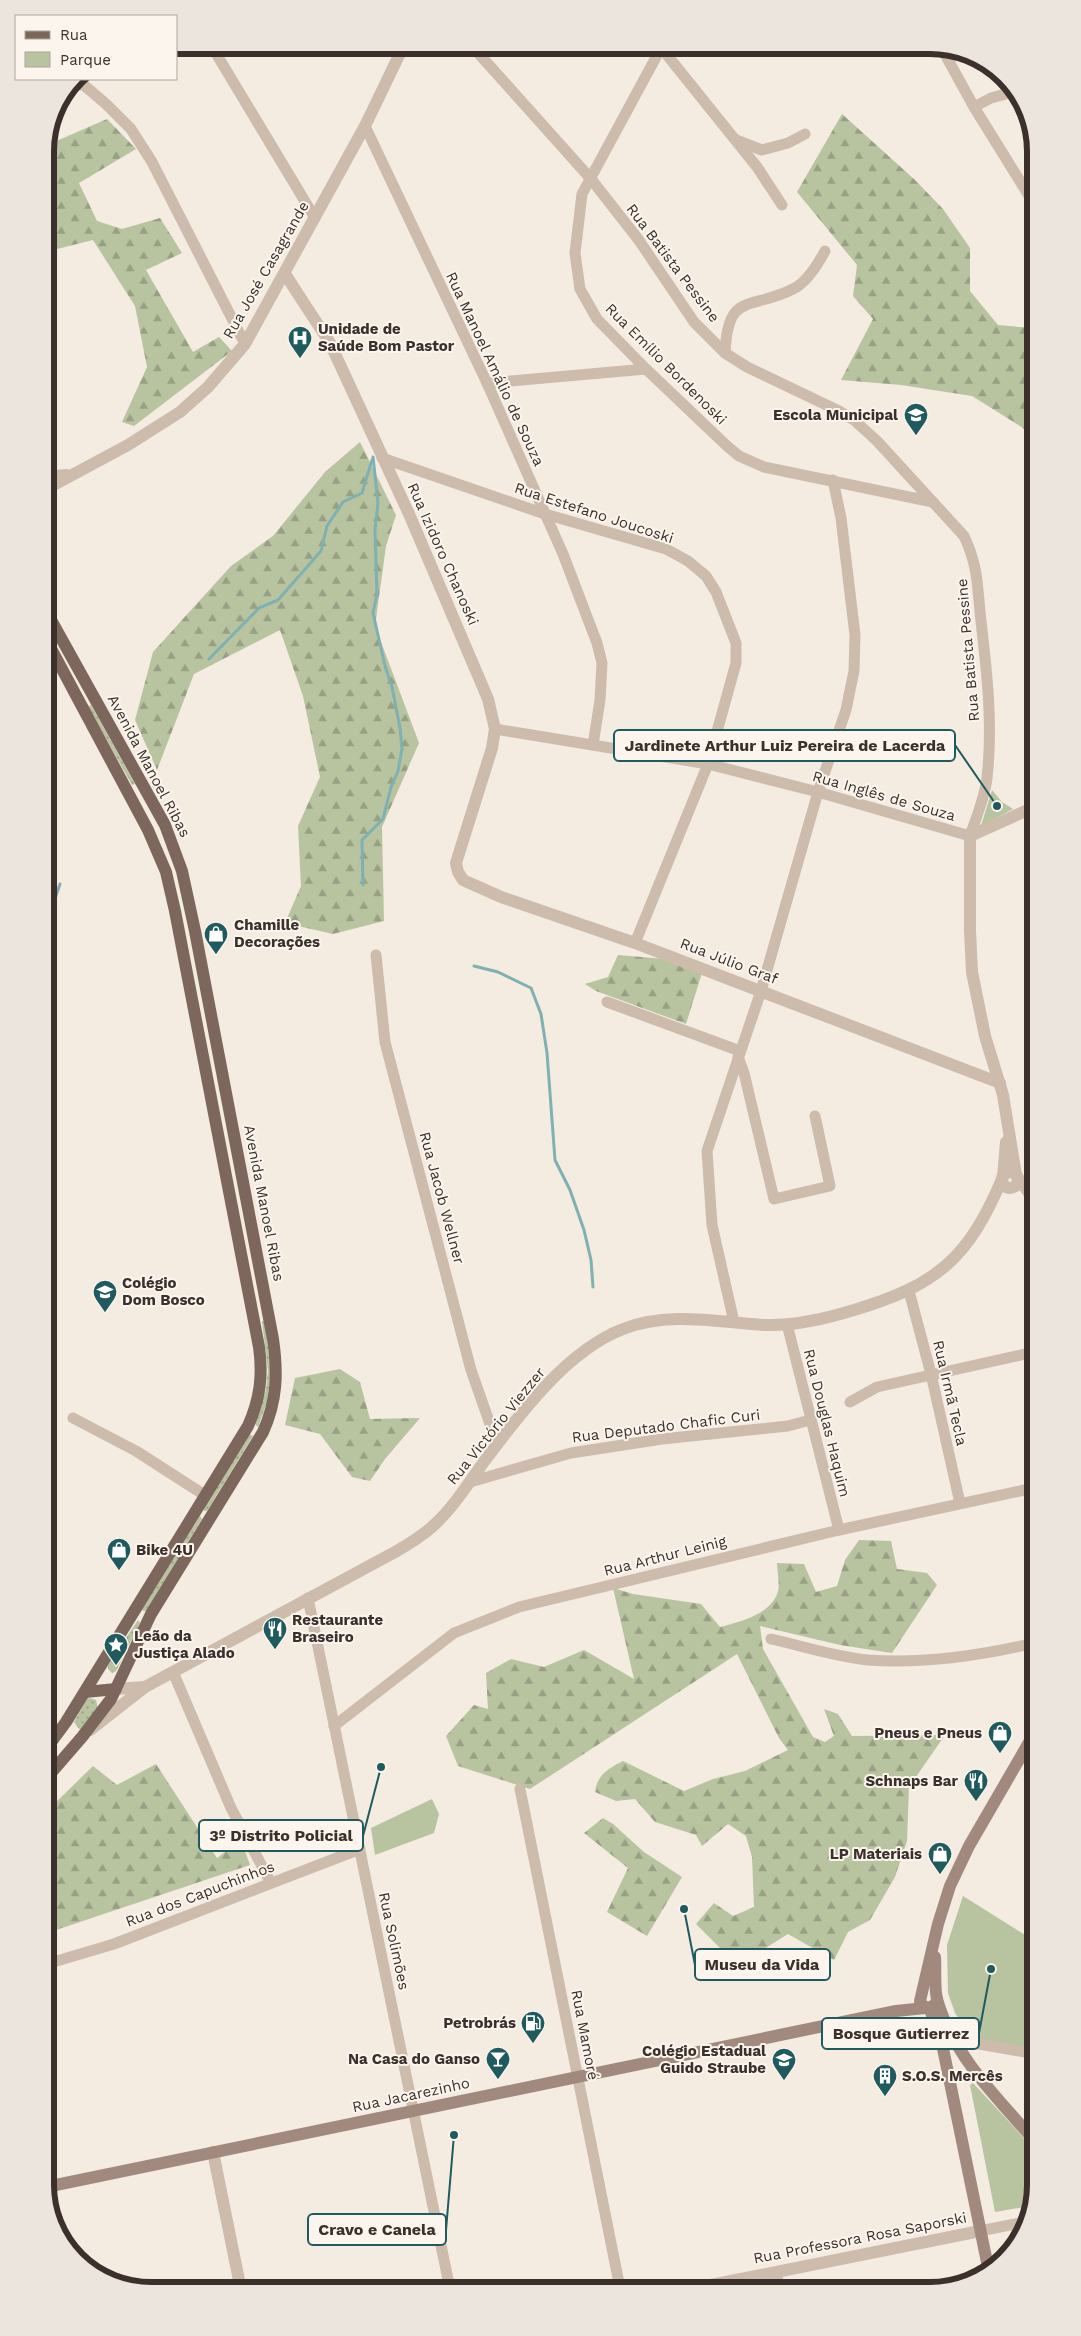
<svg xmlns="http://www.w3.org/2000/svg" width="1081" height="2336" font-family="'Work Sans',sans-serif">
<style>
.grass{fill:url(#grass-dots)}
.forest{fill:url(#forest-firs)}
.park{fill:#b8c4a0}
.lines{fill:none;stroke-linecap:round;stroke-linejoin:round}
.stream{stroke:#7fb0b2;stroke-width:3}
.minor{stroke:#cdbbac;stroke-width:11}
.tertiary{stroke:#cdbbac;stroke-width:12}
.secondary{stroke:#a18a7d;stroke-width:12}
.primary{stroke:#7d675c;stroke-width:12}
.labels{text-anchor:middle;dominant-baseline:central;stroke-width:4;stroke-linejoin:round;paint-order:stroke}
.street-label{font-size:15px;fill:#3b302b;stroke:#fbf5ee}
.poi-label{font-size:15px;font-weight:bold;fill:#3b302b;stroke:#fbf5ee;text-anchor:start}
.rim{fill:none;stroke:#3b302b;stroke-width:6}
.leader{fill:none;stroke:#1f5a5e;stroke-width:2}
.callout-dot{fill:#1f5a5e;stroke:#fbf5ee;stroke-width:2}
.callout{fill:#fbf5ee;stroke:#1f5a5e;stroke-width:2}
.callout-label{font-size:16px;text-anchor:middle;font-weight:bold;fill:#3b302b}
</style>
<defs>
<pattern id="grass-dots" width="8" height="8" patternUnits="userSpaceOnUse" patternTransform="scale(1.25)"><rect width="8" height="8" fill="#b8c4a0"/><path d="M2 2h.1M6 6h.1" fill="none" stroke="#97a083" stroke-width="1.8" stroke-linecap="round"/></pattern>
<pattern id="forest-firs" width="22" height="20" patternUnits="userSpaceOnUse" patternTransform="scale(1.25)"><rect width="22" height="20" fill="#b8c4a0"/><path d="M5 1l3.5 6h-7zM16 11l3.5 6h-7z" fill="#97a083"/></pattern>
</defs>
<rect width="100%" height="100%" fill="#f4ebe1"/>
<g class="grass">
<polygon points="91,705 135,784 132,785 88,706"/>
<polygon points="262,1321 265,1322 271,1373 267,1402 258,1427 255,1424 266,1389 268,1370"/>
<polygon points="249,1434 253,1436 207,1511 204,1511 204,1508"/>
<polygon points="200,1516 202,1519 146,1611 143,1611 142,1609"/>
<polygon points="138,1620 140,1623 116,1671 112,1673 108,1669 108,1665"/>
<polygon points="90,1698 96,1700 98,1708 83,1729 79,1729 74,1722 87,1699"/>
</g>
<g class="forest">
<polygon points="842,114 915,180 943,209 970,248 970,291 998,325 1031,328 1031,440 1023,428 972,396 901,385 841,380 873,319 853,296 857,265 797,192"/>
<polygon points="107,119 136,149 79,183 97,221 122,229 160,218 182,253 146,270 193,352 219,337 232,351 134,426 122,422 147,367 135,306 93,240 45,252 45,146"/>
<polygon points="360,442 396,515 386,546 375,626 419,743 382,827 384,921 333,934 285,923 301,886 298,826 320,777 303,696 280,630 194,674 157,770 135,720 153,652 231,566 273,536 325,472"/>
<polygon points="618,955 665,959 702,973 686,1024 596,991 585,984 608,977"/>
<polygon points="340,1369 360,1382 370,1419 420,1418 385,1459 370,1481 352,1477 320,1434 285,1425 295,1378"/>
<path d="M859,1540L891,1541L897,1569L927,1573L937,1585L892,1653L840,1645L760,1626L763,1649L813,1737L825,1742L834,1736L824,1709L838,1714L852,1736L945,1735L909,1787L907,1841L895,1877L870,1920L848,1932L834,1960L788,1934L759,1952L725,1953L696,1924L714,1903L733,1916L754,1907L752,1857L746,1836L728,1824L702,1846L696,1835L655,1822L635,1799L616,1801L595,1792C597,1775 609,1768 623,1761L684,1791L713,1779L745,1771L788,1750L779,1738L737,1654L530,1789L458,1766L446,1736L474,1705L488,1709L486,1673L511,1659L544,1667L584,1650L634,1679L613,1588L633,1594L701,1604L720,1627C740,1622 772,1614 778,1591C780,1583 777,1571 777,1563L804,1564L816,1592L837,1586L845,1560Z"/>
<polygon points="156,1764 217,1858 241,1840 250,1865 50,1932 54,1918 50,1904 50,1808 93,1766 117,1785"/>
<polygon points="603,1818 613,1824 644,1852 682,1877 647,1936 607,1912 628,1868 584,1833"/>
</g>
<g class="park">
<polygon points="992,790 1002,802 1013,809 981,826"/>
<polygon points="432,1799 439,1814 434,1833 375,1855 371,1828"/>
<polygon points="963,1896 1035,1941 1036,2050 973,2039 955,2013 948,1993 947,1945"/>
<polygon points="973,2083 1036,2151 1036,2185 1030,2206 995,2212 970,2085"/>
</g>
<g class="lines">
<g class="stream">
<polyline points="209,659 259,608 278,600 321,551 327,526 343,502 362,493 372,460"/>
<polyline points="363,885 362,840 383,819 391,787 398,771 402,749 400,728 392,687 385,666 373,613 377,594 375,530 378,503 373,457"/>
<polyline points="47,922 60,884"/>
<polyline points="474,966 498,972 531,988 541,1014 547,1053 555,1160 570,1190 584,1230 591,1260 593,1287"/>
</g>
<g class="minor">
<polyline points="211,45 315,218"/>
<path d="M471,45L591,179L638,239L694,322L725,353L747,367L839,411L854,420L877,441L964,536C979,568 977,587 981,621C987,673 993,725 987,778C985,797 976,818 970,836L818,792L708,764L495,729"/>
<polyline points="659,45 757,167 782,205"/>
<polyline points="941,47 974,107 1031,199"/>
<polyline points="661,48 582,194 575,253 580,289 597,319 646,369 727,446 739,456 764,467 933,502"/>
<polyline points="72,82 85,86 106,104 131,129 152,162 245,344"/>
<polyline points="974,107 991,98 1013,92"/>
<polyline points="365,126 487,383 563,554 597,643 602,663 600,700 593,745"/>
<polyline points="736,140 762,150 788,143 805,134"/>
<path d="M725,353C728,291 749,311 793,289C806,283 818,264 825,251"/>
<polyline points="487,383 646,369"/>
<polyline points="382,458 545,514 666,549 688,561 706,576 716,592 736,643 736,663 708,764 635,943"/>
<polyline points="376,955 385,1042 471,1370 497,1444"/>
<polyline points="607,1002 740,1051"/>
<polyline points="738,1057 744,1073 774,1199 830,1186 815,1116"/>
<polyline points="909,1291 931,1374 960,1503"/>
<polyline points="734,1322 712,1225 707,1151 761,991 818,792 846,710 854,671 855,635 841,518 833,480"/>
<polyline points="787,1324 839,1530"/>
<polyline points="850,1402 877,1387 1034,1352"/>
<polyline points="73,1418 136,1451 206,1496"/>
<polyline points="470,1482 571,1453 662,1439 788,1426 810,1420"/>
<polyline points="308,1598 450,2289"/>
<path d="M771,1639C803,1646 836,1657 868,1660C925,1664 979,1656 1034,1643"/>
<polyline points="173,1672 231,1808 271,1883"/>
<polyline points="334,1726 454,1633 519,1607 839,1530 1034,1488"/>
<polyline points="520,1789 620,2288"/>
<polyline points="50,1963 114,1944 360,1849"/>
<polyline points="979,2044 1036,2054"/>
<polyline points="980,2231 1025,2222"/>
<polyline points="776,2272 779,2287"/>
</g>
<g class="tertiary">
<polyline points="285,274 330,343 409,514 488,699 495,729 492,748 456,863 458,872 463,880 501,897 635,943 1000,1083"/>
<polyline points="46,477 66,475"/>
<polyline points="46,489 128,445 180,412 208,387 245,344 365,126 404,45"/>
<circle cx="1010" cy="1180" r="8"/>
<polyline points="1016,1175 1003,1095 985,1036 972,972 970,931 970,836 1032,808"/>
<polyline points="1003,1177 1006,1142"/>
<polyline points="1017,1177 1033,1198"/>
<polyline points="116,1689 145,1687"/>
<path d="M90,1730L145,1687L395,1552C409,1544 422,1536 433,1526C453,1508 468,1484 483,1463C519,1415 566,1351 623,1329C668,1311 717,1322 764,1325C794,1326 825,1319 854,1310C937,1285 968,1259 1002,1179"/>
<polyline points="213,2152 241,2290"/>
<polyline points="701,2287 980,2231"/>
</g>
<g class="secondary">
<path d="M935,1957C936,1970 934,1986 937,1999C953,2056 998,2099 1036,2142"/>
<polyline points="937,1999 936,2004 929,2008 923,2006 920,2001 938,1924 950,1886 969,1846 1035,1732"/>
<polyline points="929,2008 940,2034 988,2267"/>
<polyline points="51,2186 896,2011 925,2008"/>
</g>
<g class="primary">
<path d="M46,611L165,825L182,871L195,931L273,1339C278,1373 277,1401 263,1432L151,1614L111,1699L82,1737L50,1774"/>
<path d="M47,641L148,830L166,872L175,911L259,1347C263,1376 260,1399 248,1426L66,1722L49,1745"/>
<polyline points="85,1692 116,1689"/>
</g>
</g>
<defs>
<symbol id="hospital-pin" viewBox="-11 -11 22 30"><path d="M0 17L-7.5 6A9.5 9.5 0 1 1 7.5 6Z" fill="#1f5a5e" stroke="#fbf5ee"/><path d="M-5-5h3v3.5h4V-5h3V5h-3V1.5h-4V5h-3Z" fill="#fff"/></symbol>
<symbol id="school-pin" viewBox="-11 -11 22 30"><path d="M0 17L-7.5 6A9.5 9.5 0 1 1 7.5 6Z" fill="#1f5a5e" stroke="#fbf5ee"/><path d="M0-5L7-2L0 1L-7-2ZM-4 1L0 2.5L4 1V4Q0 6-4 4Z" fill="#fff"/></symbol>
<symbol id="shop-pin" viewBox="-11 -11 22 30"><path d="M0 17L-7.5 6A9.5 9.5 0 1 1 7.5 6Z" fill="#1f5a5e" stroke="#fbf5ee"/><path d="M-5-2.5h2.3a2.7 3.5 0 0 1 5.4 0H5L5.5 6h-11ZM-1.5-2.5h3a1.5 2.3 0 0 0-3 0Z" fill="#fff"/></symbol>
<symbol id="restaurant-pin" viewBox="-11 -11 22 30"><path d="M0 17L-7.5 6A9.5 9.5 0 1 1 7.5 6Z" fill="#1f5a5e" stroke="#fbf5ee"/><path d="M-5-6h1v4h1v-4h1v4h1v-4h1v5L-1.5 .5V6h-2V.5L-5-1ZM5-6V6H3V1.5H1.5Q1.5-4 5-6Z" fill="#fff"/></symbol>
<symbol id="sight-pin" viewBox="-11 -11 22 30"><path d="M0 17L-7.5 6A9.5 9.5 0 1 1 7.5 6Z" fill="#1f5a5e" stroke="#fbf5ee"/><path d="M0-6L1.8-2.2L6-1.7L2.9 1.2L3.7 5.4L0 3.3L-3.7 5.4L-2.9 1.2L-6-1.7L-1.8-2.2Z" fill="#fff"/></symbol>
<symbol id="fuel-pin" viewBox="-11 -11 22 30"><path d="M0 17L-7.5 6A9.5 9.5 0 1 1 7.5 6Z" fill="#1f5a5e" stroke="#fbf5ee"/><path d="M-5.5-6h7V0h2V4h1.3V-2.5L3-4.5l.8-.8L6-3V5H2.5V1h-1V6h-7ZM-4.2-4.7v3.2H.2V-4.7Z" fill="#fff"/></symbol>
<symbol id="bar-pin" viewBox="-11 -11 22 30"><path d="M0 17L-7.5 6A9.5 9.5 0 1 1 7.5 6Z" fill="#1f5a5e" stroke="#fbf5ee"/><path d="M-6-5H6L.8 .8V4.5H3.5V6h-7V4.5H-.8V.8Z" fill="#fff"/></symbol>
<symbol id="university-pin" viewBox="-11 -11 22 30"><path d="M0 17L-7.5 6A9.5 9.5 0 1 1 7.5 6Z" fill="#1f5a5e" stroke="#fbf5ee"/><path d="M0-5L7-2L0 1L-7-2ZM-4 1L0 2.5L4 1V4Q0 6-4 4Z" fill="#fff"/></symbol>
<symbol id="building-pin" viewBox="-11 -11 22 30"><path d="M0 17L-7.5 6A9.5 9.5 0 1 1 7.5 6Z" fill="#1f5a5e" stroke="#fbf5ee"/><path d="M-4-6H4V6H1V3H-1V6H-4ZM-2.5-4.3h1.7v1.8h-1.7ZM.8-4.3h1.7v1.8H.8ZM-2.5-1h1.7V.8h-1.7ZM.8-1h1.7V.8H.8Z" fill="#fff"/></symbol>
</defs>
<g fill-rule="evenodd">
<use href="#hospital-pin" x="286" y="324" width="28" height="38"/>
<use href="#school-pin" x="902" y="401" width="28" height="38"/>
<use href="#shop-pin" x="202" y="920" width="28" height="38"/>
<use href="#school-pin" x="91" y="1278" width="28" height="38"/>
<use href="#shop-pin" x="105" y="1536" width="28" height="38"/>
<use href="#restaurant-pin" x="261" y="1615" width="28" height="38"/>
<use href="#sight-pin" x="102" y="1631" width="28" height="38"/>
<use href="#shop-pin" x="986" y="1719" width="28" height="38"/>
<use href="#restaurant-pin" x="962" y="1767" width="28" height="38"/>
<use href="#shop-pin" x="926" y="1840" width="28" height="38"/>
<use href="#fuel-pin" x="519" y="2009" width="28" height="38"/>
<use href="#bar-pin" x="484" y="2045" width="28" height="38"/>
<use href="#university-pin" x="770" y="2046" width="28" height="38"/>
<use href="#building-pin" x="871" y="2062" width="28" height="38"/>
</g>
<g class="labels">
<g class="street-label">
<text transform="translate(673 263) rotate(53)">Rua Batista Pessine</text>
<text transform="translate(266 270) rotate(-60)">Rua José Casagrande</text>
<text transform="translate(666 364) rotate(45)">Rua Emílio Bordenoski</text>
<text transform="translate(495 369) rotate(65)">Rua Manoel Amálio de Souza</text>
<text transform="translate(594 513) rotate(18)">Rua Estefano Joucoski</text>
<text transform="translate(443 554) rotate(66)">Rua Izidoro Chanoski</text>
<text transform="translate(968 650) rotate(-95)">Rua Batista Pessine</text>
<text transform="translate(149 766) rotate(62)">Avenida Manoel Ribas</text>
<text transform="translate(884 796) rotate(16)">Rua Inglês de Souza</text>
<text transform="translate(729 961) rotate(21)">Rua Júlio Graf</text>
<text transform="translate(442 1198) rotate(75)">Rua Jacob Wellner</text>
<text transform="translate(264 1203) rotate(79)">Avenida Manoel Ribas</text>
<text transform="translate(950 1393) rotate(77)">Rua Irmã Tecla</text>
<text transform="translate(827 1423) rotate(76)">Rua Douglas Haquim</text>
<text transform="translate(496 1426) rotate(-51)">Rua Victório Viezzer</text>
<text transform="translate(666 1426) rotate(-7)">Rua Deputado Chafic Curi</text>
<text transform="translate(665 1556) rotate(-14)">Rua Arthur Leinig</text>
<text transform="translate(200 1894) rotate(-21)">Rua dos Capuchinhos</text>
<text transform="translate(394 1941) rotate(78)">Rua Solimões</text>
<text transform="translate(585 2035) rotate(79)">Rua Mamoré</text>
<text transform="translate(411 2095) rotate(-12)">Rua Jacarezinho</text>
<text transform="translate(860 2238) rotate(-11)">Rua Professora Rosa Saporski</text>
</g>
<g class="poi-label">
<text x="318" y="329">Unidade de<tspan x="318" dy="17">Saúde Bom Pastor</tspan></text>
<text x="898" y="415" text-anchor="end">Escola Municipal</text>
<text x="234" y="925">Chamille<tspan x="234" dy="17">Decorações</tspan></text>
<text x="122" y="1283">Colégio<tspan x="122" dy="17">Dom Bosco</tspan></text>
<text x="136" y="1550">Bike 4U</text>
<text x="292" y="1620">Restaurante<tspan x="292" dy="17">Braseiro</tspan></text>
<text x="134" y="1636">Leão da<tspan x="134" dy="17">Justiça Alado</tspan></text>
<text x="982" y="1733" text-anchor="end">Pneus e Pneus</text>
<text x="958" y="1781" text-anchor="end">Schnaps Bar</text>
<text x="922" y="1854" text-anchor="end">LP Materiais</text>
<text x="516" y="2023" text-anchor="end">Petrobrás</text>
<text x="766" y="2051" text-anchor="end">Colégio Estadual<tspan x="766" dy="17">Guido Straube</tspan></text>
<text x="480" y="2059" text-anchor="end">Na Casa do Ganso</text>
<text x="902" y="2076">S.O.S. Mercês</text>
</g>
</g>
<path d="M0 0H1081V2336H0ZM151 54H930A97 97 0 0 1 1027 151V2185A97 97 0 0 1 930 2282H151A97 97 0 0 1 54 2185V151A97 97 0 0 1 151 54Z" fill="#ece5de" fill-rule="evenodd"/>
<path class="rim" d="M151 54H930A97 97 0 0 1 1027 151V2185A97 97 0 0 1 930 2282H151A97 97 0 0 1 54 2185V151A97 97 0 0 1 151 54Z"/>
<path class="leader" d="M997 806L955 745M381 1767L363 1836M684 1909L695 1965M991 1969L979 2033M454 2135L446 2230"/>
<g class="callout-dot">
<circle cx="997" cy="806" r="5"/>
<circle cx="381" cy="1767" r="5"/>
<circle cx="684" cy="1909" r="5"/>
<circle cx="991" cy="1969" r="5"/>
<circle cx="454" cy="2135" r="5"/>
</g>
<g class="callout">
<rect x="614" y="730" width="341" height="31" rx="5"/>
<rect x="199" y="1820" width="164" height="31" rx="5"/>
<rect x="695" y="1949" width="135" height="31" rx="5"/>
<rect x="822" y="2018" width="157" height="31" rx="5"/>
<rect x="308" y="2214" width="138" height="31" rx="5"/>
</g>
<g class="callout-label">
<text x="785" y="751">Jardinete Arthur Luiz Pereira de Lacerda</text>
<text x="281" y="1841">3º Distrito Policial</text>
<text x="762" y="1970">Museu da Vida</text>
<text x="901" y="2039">Bosque Gutierrez</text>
<text x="377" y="2235">Cravo e Canela</text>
</g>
<rect x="15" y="15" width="162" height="65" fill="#fbf5ee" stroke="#aea6a0"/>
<rect x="25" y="31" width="25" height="8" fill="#7d675c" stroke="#aea6a0"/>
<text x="60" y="40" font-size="15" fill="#3b302b">Rua</text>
<rect x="25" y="52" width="25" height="15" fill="#b8c4a0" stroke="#aea6a0"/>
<text x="60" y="65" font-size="15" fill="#3b302b">Parque</text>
</svg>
